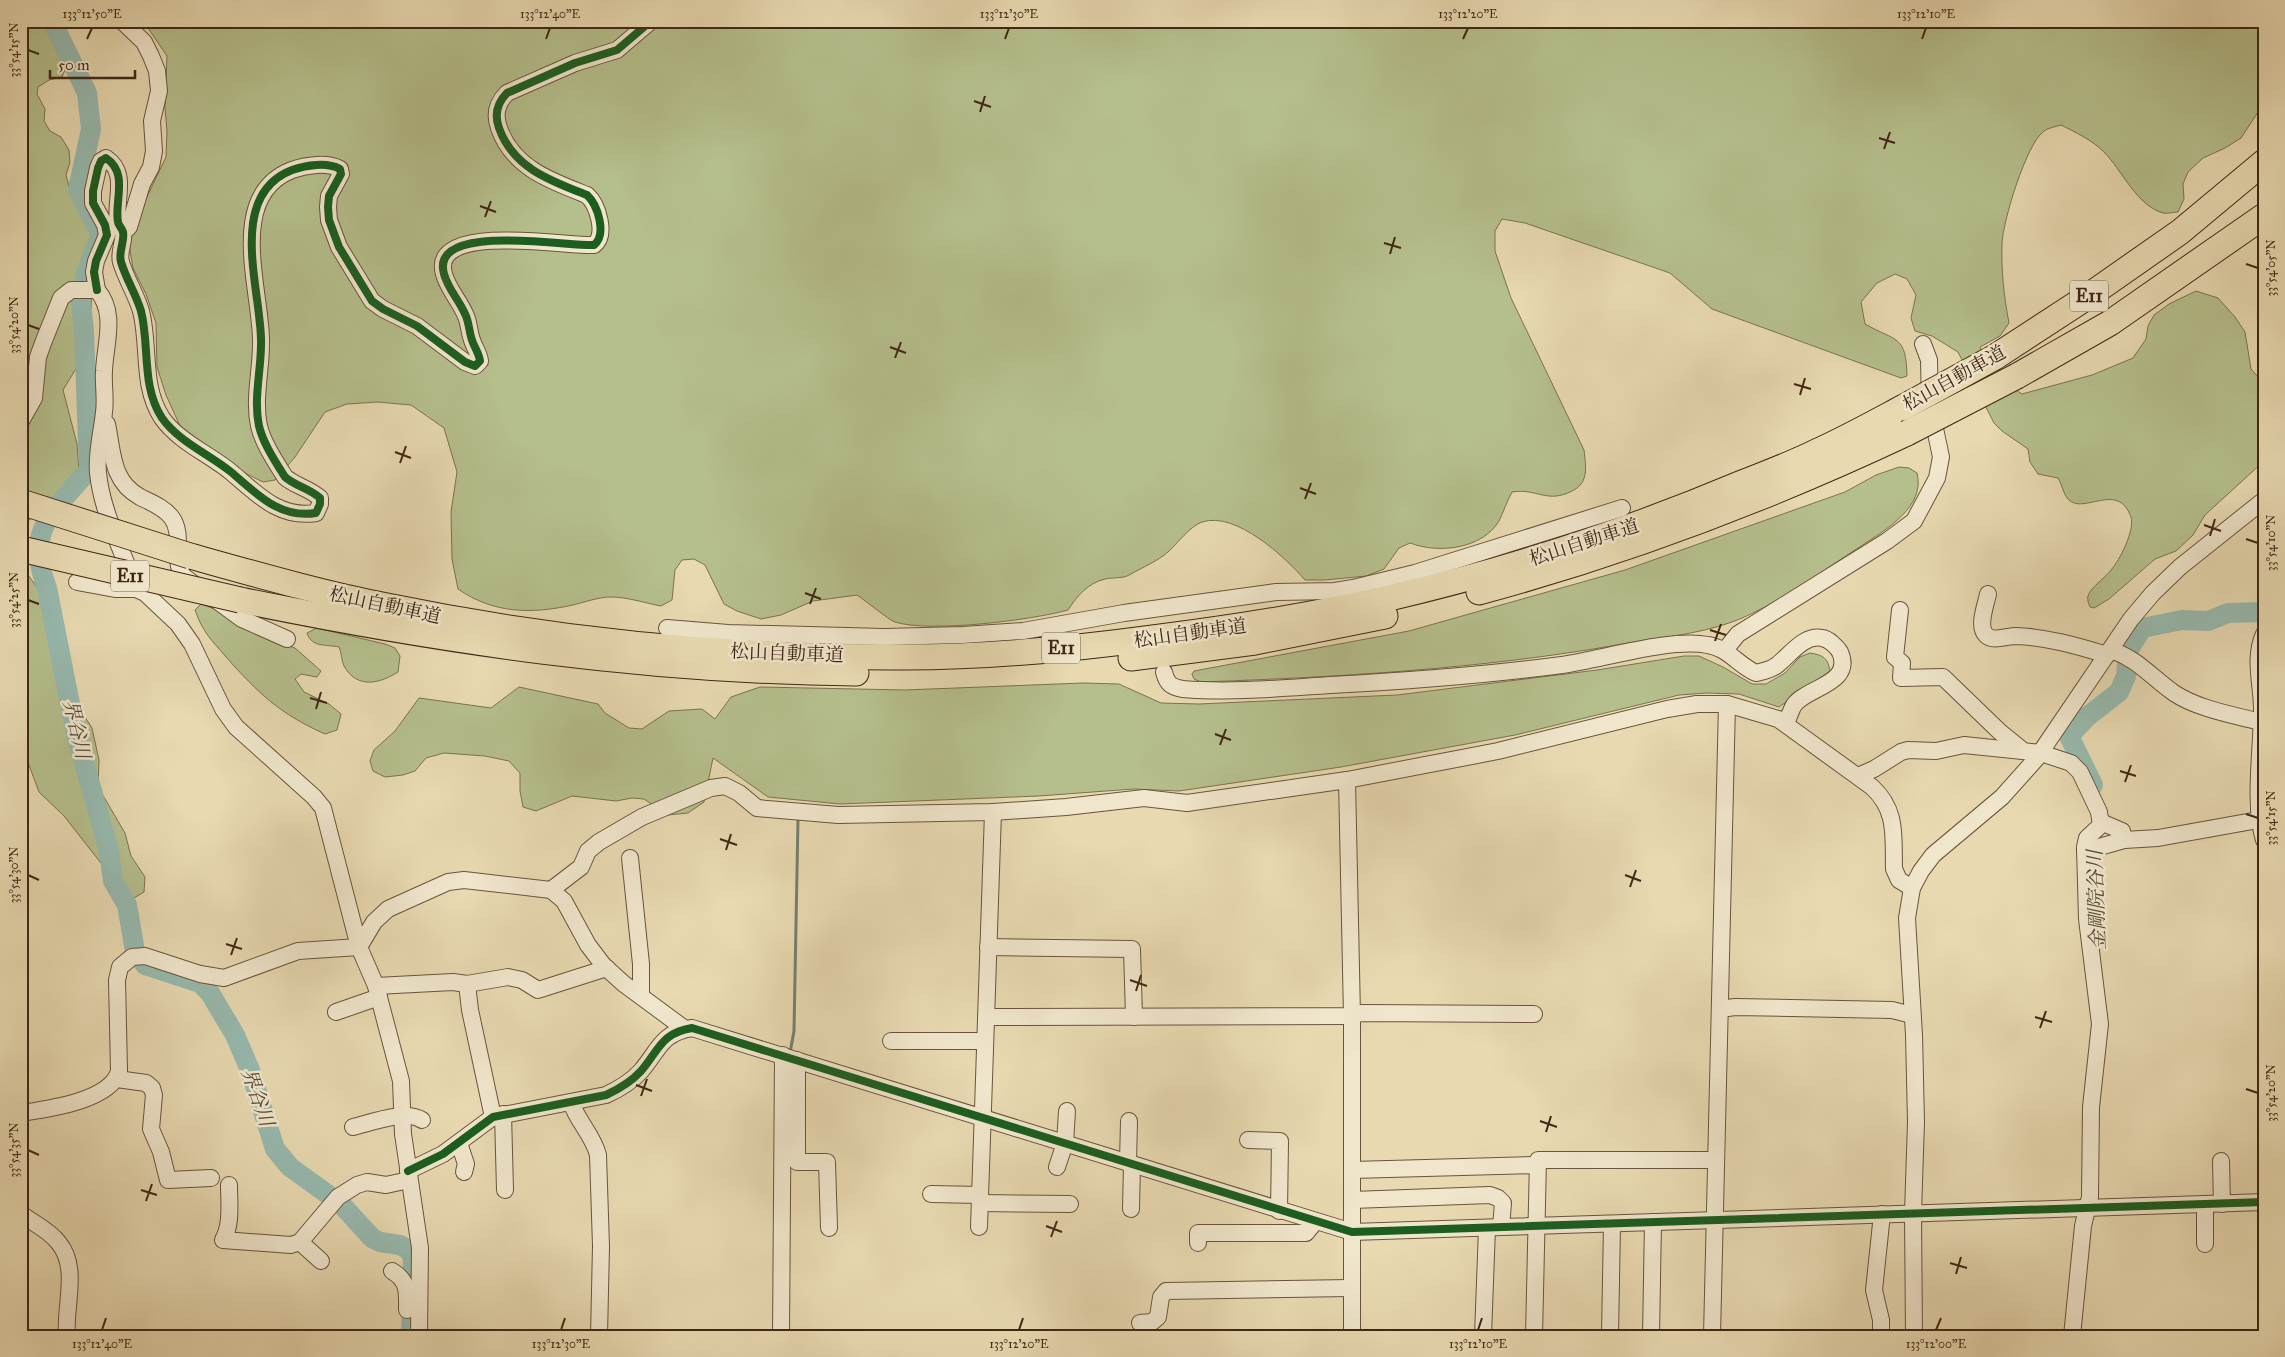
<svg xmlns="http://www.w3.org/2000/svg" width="2285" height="1357" font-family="'IM FELL Great Primer','Noto Serif JP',serif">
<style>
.green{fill:#b5bf8c;stroke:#7a7350}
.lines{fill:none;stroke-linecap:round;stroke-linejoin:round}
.stream{stroke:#747f71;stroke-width:3}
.river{stroke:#97baaf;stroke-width:20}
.minor-casing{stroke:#6a543b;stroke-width:18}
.highway-casing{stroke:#402714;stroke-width:27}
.minor{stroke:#f0e6cc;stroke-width:16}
.highway{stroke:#e8d9b1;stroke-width:25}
.highway-bridge-casing{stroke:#402714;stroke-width:27;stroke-linecap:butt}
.highway-bridge{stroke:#e8d9b1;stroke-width:25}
.cycleway-casing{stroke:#f0e6cc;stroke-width:11}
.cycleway{stroke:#1b5e20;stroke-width:8}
.ticks{fill:none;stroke:#402714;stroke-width:2}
.labels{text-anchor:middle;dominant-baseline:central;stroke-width:5;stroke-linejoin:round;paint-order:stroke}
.shield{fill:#f0e6cc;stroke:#75604b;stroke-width:1}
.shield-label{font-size:18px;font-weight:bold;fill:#402714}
.street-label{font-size:19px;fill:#402714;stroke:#f0e6cc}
.water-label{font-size:20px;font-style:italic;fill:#564c3b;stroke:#f0e6cc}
.neatline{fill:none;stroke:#402714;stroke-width:2}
.ticks-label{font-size:12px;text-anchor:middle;fill:#402714}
</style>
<rect width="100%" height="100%" fill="#e8d9b1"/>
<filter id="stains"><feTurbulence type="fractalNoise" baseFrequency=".004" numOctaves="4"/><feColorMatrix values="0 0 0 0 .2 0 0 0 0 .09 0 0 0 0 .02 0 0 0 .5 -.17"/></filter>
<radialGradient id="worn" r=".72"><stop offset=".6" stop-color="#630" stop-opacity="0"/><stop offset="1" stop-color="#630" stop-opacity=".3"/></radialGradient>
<g class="green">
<polygon points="21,21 46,21 66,67 62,77 49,80 38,87 37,94 45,109 44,121 50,131 61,137 69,150 70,162 66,175 72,197 92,233 91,344 63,390 77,444 79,471 57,495 27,522 23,534 23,568 41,593 62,693 81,711 92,728 99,760 98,787 125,833 131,856 145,877 144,892 134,898 126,895 64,816 39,792 26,757 25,738 21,733"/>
<path d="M135,21H2264V95L2258,112L2241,138L2225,148L2203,158L2188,172L2183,184L2184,199L2178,212C2173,212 2168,214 2163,213C2136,205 2122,170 2104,152C2092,140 2075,132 2061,125C2055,127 2047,128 2043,132C2026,145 2003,221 2002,243C2001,270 2004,297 2009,323L2000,336L1980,347L1992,374L2022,394L2092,375L2133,358L2146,339L2148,326L2154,315L2169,304L2196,291L2218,298L2235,317L2245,332L2251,369L2259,378L2264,379V461L2205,515L2193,535L2176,551L2155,559L2109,599L2094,608L2090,607C2088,602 2086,597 2090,592C2095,584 2105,578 2111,570C2120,560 2135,530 2131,517C2118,480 2083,516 2068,499C2063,494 2062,484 2058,478L2038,474L2030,462L2028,449L2002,431L1994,423L1958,352L1932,336L1915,331L1911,318L1916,295L1907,279L1895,274L1877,283L1861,302L1865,324C1897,342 1906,335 1907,376L1901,378L1712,309L1670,273L1525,223L1502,219L1495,231V251L1511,298L1584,450C1586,467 1589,483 1572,491C1547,504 1537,488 1512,492C1507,501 1503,513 1499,521C1482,549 1439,554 1410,543L1399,548L1384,569L1366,576L1325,580H1305C1285,557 1236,511 1202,522C1189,527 1178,543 1168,552C1158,561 1143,567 1131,574C1124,579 1114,577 1105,579C1088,583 1077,596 1068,610C1032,620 930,633 895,622C889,620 866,601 857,595L813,601L781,615L761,619L737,611L724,604L705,565L694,559L682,560L675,570L672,600L661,606C645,603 627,597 611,597C599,597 585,602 573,605C532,614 494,614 458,589L452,559L451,512L457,472L444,428L411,405L378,402L347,404L325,412L295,457L275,480L263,482L241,471L180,426L166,395L157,367L156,323L146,294L133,268L129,245L133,226L166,157L167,132L165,108L167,56L148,28Z"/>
<path d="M1899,467L1909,468L1917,473C1926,507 1885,530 1861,546C1824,570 1773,607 1732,622C1696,635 1655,638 1617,645C1479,669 1340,677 1201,682L1194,679L1192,674L1194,671L1409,631L1625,570L1845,492L1876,475Z"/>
<path d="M201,604L220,611L268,639L295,648L321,671L317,677L301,674L295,679L304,692L329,704L341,714L337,730L325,734C280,714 258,693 226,657C211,639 203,633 195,610Z"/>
<path d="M317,628L385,644L395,648L400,656L398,672C379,684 357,689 344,666C341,660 342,653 339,647C326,644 312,648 307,633Z"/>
<path d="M1810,653C1823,655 1828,658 1830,671L1779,707L1739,694L1707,693L1679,695L1515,735L1341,767L1179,791L1133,789L1039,796L840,804L768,797L713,758L704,802L688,813L668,815L644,799L632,798L616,801L572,796L536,811L523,807L520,791V773L509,761L485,756L444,753L426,758L415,771L403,775L385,777L373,771L370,761L374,750L395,731L419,698L491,708L519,687L598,704L605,713L629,728L642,729L669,711L702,709L715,719L731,697L760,687L905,690L1083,683L1119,684L1161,703L1199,704L1397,695L1597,670L1684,656H1699L1723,667L1752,684H1766L1785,673L1800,657Z"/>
</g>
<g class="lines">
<polyline class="stream" points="790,1053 794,1031 798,819"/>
<g class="river">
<path d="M52,21L87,93L91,129L78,189L101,235L86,273L81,300L84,332L89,470C53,512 24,530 47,588L76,734L109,851L113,881L127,905L135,951L145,965L200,983L210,993L235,1035L250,1070L275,1149L290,1167L341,1204L372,1238L380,1242L400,1245L409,1250L413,1258L411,1336"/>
<polyline points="2093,785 2069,736 2088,716 2119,692 2126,676 2128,651 2142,628 2182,620 2208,621 2228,613 2264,612"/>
</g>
<defs>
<g id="minor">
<polyline points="122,21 144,42 151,56 157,71 159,91 152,121 154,151 151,167 142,184 129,227 123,232"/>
<path d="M97,290L94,272L96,261L107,235L105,225L93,203V191L98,168L101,161L106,158C129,173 114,202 118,222C118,225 122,228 123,232C125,241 118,252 121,262C126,279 136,294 141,311C150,346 141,386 162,418C179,442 209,454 231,472C256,493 279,519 316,513L320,504V498C309,488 295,486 285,477C275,461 263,443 259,426C253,398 262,367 261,339C260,287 227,195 292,170C306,165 327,162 340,169L341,174L329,196L328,207L329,220L339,247L372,301L383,309L417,326L465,362L475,366L480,361C479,353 474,347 472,340C469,332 469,321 465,314C459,300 448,289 444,274C429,221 569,247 594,245C607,235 598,205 587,195C551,181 513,168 499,128C494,114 497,103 507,93L575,63L617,50L651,21"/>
<path d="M21,421L34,398L38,357L43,343L61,298L71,290H97C117,313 105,344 104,371C103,384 106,399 104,412C102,432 96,453 98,473C102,513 123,551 136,589L145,593L178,624L192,644L223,709L236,727L314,797L323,808L359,947L376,986L401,1081L403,1134L420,1248L419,1336"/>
<path d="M107,424C113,452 111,481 140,497C150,502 164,507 172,518C184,535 172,559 183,576L242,619L287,639"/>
<polyline points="77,582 115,589 136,589"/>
<path d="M1988,594C1986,605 1977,626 1986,635C1992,642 2007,636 2016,636C2047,637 2078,646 2107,655"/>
<polyline points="1900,610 1895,657 1902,663 1901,678 1943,677 2000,732 2021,749"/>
<polyline points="667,628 728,633 884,637 963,635 1023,631 1124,613 1276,592 1335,591 1353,588 1415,573 1622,508"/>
<path d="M2264,634C2253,658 2262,684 2262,710C2262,748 2253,804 2264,840"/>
<polyline points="1725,650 1738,634 1887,541 1914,521 1937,478 1941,457 1930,405 1929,360 1923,344"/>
<path d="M2111,650C2138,659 2151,677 2174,693C2198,709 2233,715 2261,722"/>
<path d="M1164,672C1167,684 1171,687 1183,689C1232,693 1283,688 1331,685C1408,681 1486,675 1562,665C1604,659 1668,638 1708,645C1728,648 1738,665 1756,673C1764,671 1771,670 1777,665C1790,655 1804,634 1822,638C1829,639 1837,647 1840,652C1854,684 1807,687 1794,705C1791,710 1789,717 1786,723"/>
<polyline points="1858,776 1874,769 1901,752 1908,750 1936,751 1964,745 2041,753 2071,763 2080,772 2099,812 2101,825 2087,838 2085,847 2087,919 2100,1024 2091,1107 2090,1197 2083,1226 2072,1336"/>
<polyline points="1347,780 1352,1016 1352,1336"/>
<polyline points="2101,822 2122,831 2124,840"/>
<polyline points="2085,851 2124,840 2158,838 2264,819"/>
<polyline points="630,858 641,964 641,996"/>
<path d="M551,890L581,867L588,851L599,842L642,817L711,788L725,786L739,793L757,808L838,815L993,812L1066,807L1144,798L1187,803L1347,780L1498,751L1667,709L1697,704H1727L1778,719L1872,787C1898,811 1893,837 1894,869L1899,880L1912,888"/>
<polyline points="988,947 1132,949 1134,1017"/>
<polyline points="467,984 470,1010 493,1117"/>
<polyline points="376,986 453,982 467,984 508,977 522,980 538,990 607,968"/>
<polyline points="1720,1009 1735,1007 1892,1010 1912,1015"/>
<polyline points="336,1012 379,997"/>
<polyline points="986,1017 1352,1016 1361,1013 1534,1014"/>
<polyline points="891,1041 985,1041"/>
<polyline points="797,1060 797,1162 827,1162 829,1228"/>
<polyline points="117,1079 146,1083 152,1088 154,1095 151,1129 161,1152 168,1180 211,1178"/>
<path d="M571,1102C577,1121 593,1135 598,1155L601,1246L599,1336"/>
<path d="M21,1113C47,1109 111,1101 119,1071L117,980L120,967L132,957L145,956L200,974L224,978L298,951L359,947L374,922L388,909L448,882L464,880L551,890L564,901L588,945L604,966L624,984L685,1029"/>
<polyline points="503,1114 505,1190"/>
<path d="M353,1127C370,1123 406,1109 422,1120"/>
<polyline points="1248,1140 1280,1141 1279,1211"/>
<polyline points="459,1143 466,1164 464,1172"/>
<polyline points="2221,1161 2222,1204"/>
<polyline points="1128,1163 1129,1121"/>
<polyline points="1057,1167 1065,1143 1067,1111"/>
<polyline points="1352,1170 1538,1165"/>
<path d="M408,1171L443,1154L493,1117L606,1095C619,1089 631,1082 641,1071C659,1050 661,1033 692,1028L1352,1232L2264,1202"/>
<path d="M229,1185C229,1203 232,1224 223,1240L291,1245L300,1242L338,1197L357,1185L367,1182L386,1185L409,1180"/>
<polyline points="931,1194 980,1195"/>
<polyline points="1352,1200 1490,1195 1498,1198 1503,1203 1501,1227"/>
<polyline points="980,1203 1070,1204"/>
<polyline points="1131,1209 1132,1164"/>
<path d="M21,1214C33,1223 49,1230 58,1242C80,1267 64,1306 67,1336"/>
<polyline points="979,1227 993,812"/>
<polyline points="300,1242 321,1261"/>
<polyline points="1198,1243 1198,1233 1306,1233 1315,1222"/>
<polyline points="2205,1244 2205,1204"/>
<path d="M392,1271C409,1281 407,1293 407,1310"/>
<polyline points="1140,1323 1152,1322 1158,1317 1161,1297 1166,1291 1351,1288"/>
<polyline points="781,1336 783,1055"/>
<polyline points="1483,1336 1487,1228"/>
<polyline points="1534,1336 1538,1160 1716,1160"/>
<polyline points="1610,1336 1612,1224"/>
<polyline points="1651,1336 1653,1222"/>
<polyline points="1712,1336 1727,704"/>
<polyline points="1881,1336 1881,1320 1874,1290 1882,1214"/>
<polyline points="1914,1336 1913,1213 1916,1122 1914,1035 1907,918 1912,888 1921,871 1933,855 2002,797 2036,759 2131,619 2153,593 2180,567 2264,500"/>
</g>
<g id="highway">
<polyline points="1995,357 2087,297 2180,232 2264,162"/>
<polyline points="2017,376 2110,323 2264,216"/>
<path d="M190,556C255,574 320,593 387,606C557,641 732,658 906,657C989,657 1072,649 1153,638C1232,628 1311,616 1389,598C1510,570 1628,531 1742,483C1767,473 1792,464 1816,452C1845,439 1874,423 1902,408"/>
<path d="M1479,592C1627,552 1769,498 1907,433"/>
<path d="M240,600C444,642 647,671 856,673"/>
<polyline points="1131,658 1255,642 1385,616"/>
</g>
</defs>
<use href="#minor" class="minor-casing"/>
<use href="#highway" class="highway-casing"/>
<use href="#minor" class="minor"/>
<use href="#highway" class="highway"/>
<defs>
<g id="highway-bridge">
<polyline points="1902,408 1995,357"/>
<polyline points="1907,433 2017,376"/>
<polyline points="21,502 190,556"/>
<polyline points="21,549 240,600"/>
</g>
</defs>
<use href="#highway-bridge" class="highway-bridge-casing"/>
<use href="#highway-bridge" class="highway-bridge"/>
<defs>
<g id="cycleway">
<path d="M97,290L94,272L96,261L107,235L105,225L93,203V191L98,168L101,161L106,158C129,173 114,202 118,222C118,225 122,228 123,232C125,241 118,252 121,262C126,279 136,294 141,311C150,346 141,386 162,418C179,442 209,454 231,472C256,493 279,519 316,513L320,504V498C309,488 295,486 285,477C275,461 263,443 259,426C253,398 262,367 261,339C260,287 227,195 292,170C306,165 327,162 340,169L341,174L329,196L328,207L329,220L339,247L372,301L383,309L417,326L465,362L475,366L480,361C479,353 474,347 472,340C469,332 469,321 465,314C459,300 448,289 444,274C429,221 569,247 594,245C607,235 598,205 587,195C551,181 513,168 499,128C494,114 497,103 507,93L575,63L617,50L651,21"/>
<path d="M408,1171L443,1154L493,1117L606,1095C619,1089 631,1082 641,1071C659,1050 661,1033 692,1028L1352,1232L2264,1202"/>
</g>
</defs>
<use href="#cycleway" class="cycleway-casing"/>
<use href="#cycleway" class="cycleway"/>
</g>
<path class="ticks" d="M87,39L92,28M546,39L550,28M1005,39L1009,28M1463,39L1468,28M1922,39L1926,28M28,50L39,54M974,101L991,107M980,112L985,96M1879,138L1895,143M1884,149L1890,132M480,206L496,212M485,217L491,201M1384,243L1401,248M1390,254L1395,237M2246,264L2258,268M28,325L39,329M890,347L906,353M895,358L901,342M1794,384L1811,389M1800,395L1805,378M395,452L411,458M400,463L406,446M1300,488L1316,494M1305,499L1311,483M2204,525L2221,531M2210,536L2215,519M2246,539L2258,543M805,593L821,599M28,600L39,604M810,604L816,588M1710,630L1726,635M1715,641L1721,624M310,698L327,703M316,709L321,692M1215,734L1231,740M1220,745L1226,729M2120,771L2136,776M2125,782L2131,765M2246,814L2258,818M720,839L737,845M726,850L731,834M28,875L39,880M1625,875L1641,881M1630,887L1636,870M226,944L242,949M231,955L237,938M1130,980L1147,986M1136,991L1141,975M2035,1017L2052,1022M2040,1028L2046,1011M636,1085L652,1091M2246,1089L2258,1093M641,1096L647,1079M1540,1121L1557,1127M1546,1132L1551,1116M28,1150L39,1155M141,1190L157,1195M146,1201L152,1184M1046,1226L1062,1232M1051,1237L1057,1221M1950,1263L1967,1268M1956,1274L1961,1257M102,1330L106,1318M561,1330L565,1318M1019,1330L1023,1318M1478,1330L1482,1318M1936,1330L1941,1318"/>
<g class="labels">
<g class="shield">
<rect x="2070" y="280.5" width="38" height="31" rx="4"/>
<rect x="111" y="560.5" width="38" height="31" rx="4"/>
<rect x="1042" y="632.5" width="38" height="31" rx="4"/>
</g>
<g class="shield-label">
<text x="2089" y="296">E11</text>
<text x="130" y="576">E11</text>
<text x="1061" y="648">E11</text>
</g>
<g class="street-label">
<text transform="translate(1954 378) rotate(-29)">松山自動車道</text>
<text transform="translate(1584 542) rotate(-18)">松山自動車道</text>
<text transform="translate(385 605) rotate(12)">松山自動車道</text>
<text transform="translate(1190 633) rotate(-8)">松山自動車道</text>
<text transform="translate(787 653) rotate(2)">松山自動車道</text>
</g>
<g class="water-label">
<text transform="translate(77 729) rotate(77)">界谷川</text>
<text transform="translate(2096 900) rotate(-92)">金剛院谷川</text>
<text transform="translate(258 1097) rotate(71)">界谷川</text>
</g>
</g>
<rect width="2285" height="1357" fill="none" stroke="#e8d9b1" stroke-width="55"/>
<path d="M50 70v8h85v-8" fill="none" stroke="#402714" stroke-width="2.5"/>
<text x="58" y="70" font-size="15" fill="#402714" stroke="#f0e6cc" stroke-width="4" paint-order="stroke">50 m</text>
<rect x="28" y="28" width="2230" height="1302" class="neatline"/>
<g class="ticks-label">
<text x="92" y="18">133°12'50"E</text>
<text x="550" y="18">133°12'40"E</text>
<text x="1009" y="18">133°12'30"E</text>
<text x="1468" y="18">133°12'20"E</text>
<text x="1926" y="18">133°12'10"E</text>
<text transform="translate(14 50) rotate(-90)" y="4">33°54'15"N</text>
<text transform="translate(2271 268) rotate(-90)" y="4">33°54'05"N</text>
<text transform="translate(14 325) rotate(-90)" y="4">33°54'20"N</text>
<text transform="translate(2271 543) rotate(-90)" y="4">33°54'10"N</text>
<text transform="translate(14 600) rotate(-90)" y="4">33°54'25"N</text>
<text transform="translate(2271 818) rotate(-90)" y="4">33°54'15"N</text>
<text transform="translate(14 875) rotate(-90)" y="4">33°54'30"N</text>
<text transform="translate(2271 1093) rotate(-90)" y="4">33°54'20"N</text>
<text transform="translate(14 1150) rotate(-90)" y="4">33°54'35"N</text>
<text x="102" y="1348">133°12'40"E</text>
<text x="561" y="1348">133°12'30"E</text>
<text x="1019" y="1348">133°12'20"E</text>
<text x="1478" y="1348">133°12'10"E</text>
<text x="1936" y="1348">133°12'00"E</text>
</g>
<rect width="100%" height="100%" filter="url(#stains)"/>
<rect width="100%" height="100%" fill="url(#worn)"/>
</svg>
